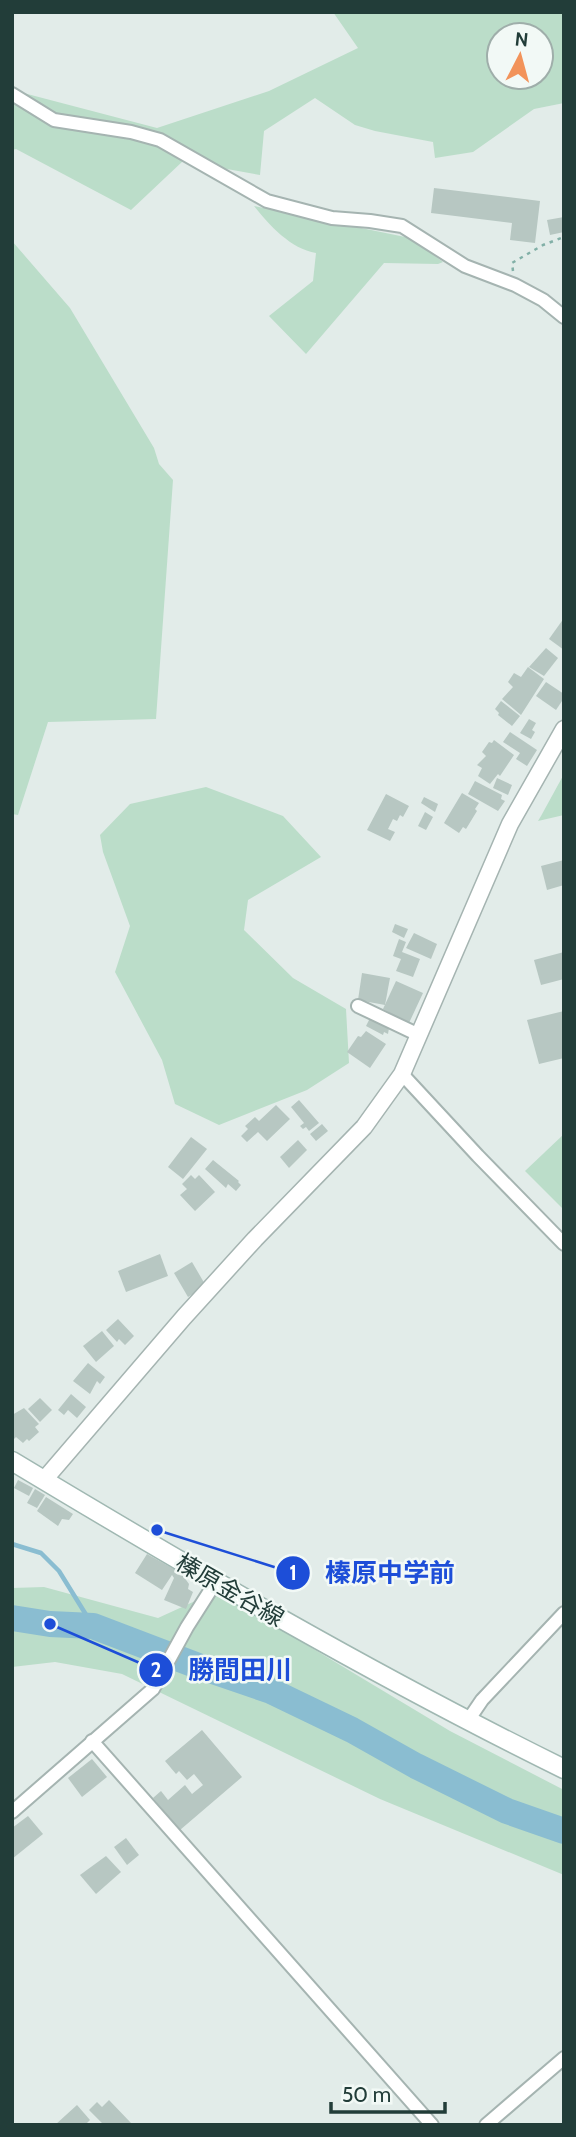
<svg xmlns="http://www.w3.org/2000/svg" width="576" height="2137" font-family="Cabin,'Noto Sans JP',sans-serif">
<style>
.green{fill:#bbddc9;fill-rule:evenodd}
.lines{fill:none;stroke-linecap:round;stroke-linejoin:round}
.stream{stroke:#8abdd1;stroke-width:4.5}
.river{stroke:#8abdd1;stroke-width:26}
.building{fill:#b7c7c2}
.minor-casing{stroke:#a5b4b1;stroke-width:16}
.tertiary-casing{stroke:#a5b4b1;stroke-width:19}
.secondary-casing{stroke:#a0b8b2;stroke-width:21}
.path{stroke:#82b0a7;stroke-width:2.5;stroke-dasharray:3.5 5;stroke-linecap:butt}
.minor{stroke:#fff;stroke-width:12}
.tertiary{stroke:#fff;stroke-width:16}
.secondary{stroke:#fff;stroke-width:18}
.labels{text-anchor:middle;dominant-baseline:central;stroke-width:5;stroke-linejoin:round;paint-order:stroke}
.street-label{font-size:24px;fill:#223d39;stroke:#f2f9f6}
.leader{fill:none;stroke:#1d4ed8;stroke-width:2.5}
.callout-dot{fill:#1d4ed8;stroke:#f2f9f6;stroke-width:2.5}
.mark-label{font-size:21px;text-anchor:middle;font-weight:bold;fill:#fff}
.callout-label{font-size:26px;text-anchor:middle;font-weight:bold;fill:#1d4ed8;stroke:#f2f9f6;stroke-width:5;stroke-linejoin:round;paint-order:stroke}
</style>
<rect width="100%" height="100%" fill="#e2ece9"/>
<g class="green">
<path d="M333,12H564V103L534,109L473,152L435,158L433,142L375,131L355,125L315,98L264,131L260,175L183,161L131,210L16,149L12,150V90L157,128L269,91L358,48ZM499,35H541V77H499Z"/>
<path d="M254,206L410,238L443,262L438,264L384,263L306,354L269,316L313,281L316,253C291,249 269,225 254,206Z"/>
<polygon points="12,241 70,308 154,448 159,464 173,480 156,719 48,722 18,815 12,814"/>
<polygon points="564,774 564,815 538,821 541,816"/>
<polygon points="206,787 283,816 321,857 248,900 244,930 293,978 346,1009 349,1063 307,1090 219,1125 175,1104 162,1060 115,972 130,926 103,852 100,835 130,804"/>
<polygon points="564,1134 564,1210 525,1171"/>
<polygon points="44,1587 158,1618 217,1591 450,1731 564,1790 564,1875 380,1799 122,1674 55,1662 12,1667 12,1588"/>
</g>
<g class="lines">
<polyline class="stream" points="12,1544 41,1553 59,1571 93,1626"/>
<polyline class="river" points="12,1618 50,1624 93,1626 198,1666 271,1691 352,1730 416,1766 507,1811 564,1831"/>
</g>
<g class="building">
<polygon points="434,188 540,201 535,243 510,240 512,223 431,213"/>
<polygon points="564,217 564,232 550,235 547,220"/>
<polygon points="564,618 564,650 549,639"/>
<polygon points="546,648 558,658 544,676 529,667"/>
<polygon points="528,667 544,679 521,715 502,699 513,687 508,682 514,673 521,677"/>
<polygon points="546,682 564,694 564,698 556,710 536,696"/>
<polygon points="501,701 520,716 512,726 498,715 499,713 495,709"/>
<polygon points="529,719 536,723 532,730 535,732 531,739 520,733"/>
<polygon points="510,732 537,750 527,766 516,759 520,753 503,742"/>
<polygon points="494,740 514,755 500,776 498,774 490,784 478,776 482,768 477,765 486,756 482,752 489,742 492,743"/>
<polygon points="497,778 512,785 508,795 493,788"/>
<polygon points="475,781 502,795 501,799 505,801 498,811 468,794"/>
<polygon points="462,793 479,803 475,809 477,811 466,829 463,827 459,833 444,823"/>
<polygon points="386,794 409,806 403,817 400,815 397,821 393,819 388,829 395,832 390,841 367,830"/>
<polygon points="424,797 438,804 435,812 421,803"/>
<polygon points="425,812 433,817 426,830 418,826"/>
<polygon points="564,860 564,885 547,890 541,866"/>
<polygon points="395,924 408,929 404,938 392,932"/>
<polygon points="414,933 437,944 431,959 406,948"/>
<polygon points="399,939 406,942 402,952 420,959 413,977 396,971 401,959 393,956"/>
<polygon points="564,952 564,979 541,985 534,960"/>
<polygon points="362,973 390,978 385,1005 358,1000"/>
<polygon points="396,981 423,993 409,1023 383,1009"/>
<polygon points="564,1011 564,1058 539,1064 527,1020"/>
<polygon points="370,1018 389,1028 388,1034 384,1032 383,1035 366,1026"/>
<polygon points="366,1031 386,1044 370,1068 347,1052 358,1036 361,1037"/>
<polygon points="299,1100 319,1123 309,1131 306,1127 303,1129 300,1126 304,1123 291,1107"/>
<polygon points="276,1105 290,1119 267,1141 258,1132 247,1142 241,1136 248,1129 245,1126 255,1117 259,1121"/>
<polygon points="322,1124 328,1131 316,1141 310,1134"/>
<polygon points="191,1137 207,1149 183,1179 168,1167"/>
<polygon points="298,1140 307,1150 289,1168 280,1157"/>
<polygon points="213,1160 239,1181 238,1182 241,1185 236,1191 228,1184 226,1188 205,1169"/>
<polygon points="191,1175 195,1179 199,1175 215,1192 195,1211 180,1195 187,1189 182,1184"/>
<polygon points="160,1254 168,1276 126,1292 118,1271"/>
<polygon points="192,1262 206,1286 188,1297 174,1273"/>
<polygon points="118,1319 134,1336 125,1345 119,1339 117,1342 106,1330"/>
<polygon points="102,1331 114,1346 96,1362 83,1346"/>
<polygon points="88,1363 105,1377 100,1384 97,1381 90,1394 73,1381"/>
<polygon points="71,1394 86,1407 77,1418 68,1410 64,1415 58,1410"/>
<polygon points="40,1398 52,1410 40,1422 28,1409"/>
<polygon points="24,1408 39,1424 35,1427 39,1432 29,1441 27,1439 23,1443 16,1437 12,1441 12,1415"/>
<polygon points="18,1480 33,1488 29,1496 14,1488"/>
<polygon points="35,1489 45,1495 37,1508 27,1503"/>
<polygon points="46,1497 73,1514 69,1520 62,1519 58,1526 37,1511"/>
<polygon points="147,1554 181,1573 189,1584 188,1589 193,1592 186,1609 164,1600 174,1578 172,1575 162,1590 135,1573"/>
<polygon points="202,1730 242,1777 180,1830 153,1798 161,1791 168,1800 185,1785 192,1794 203,1785 194,1774 187,1780 179,1771 176,1774 165,1761"/>
<polygon points="92,1759 107,1777 82,1797 68,1778"/>
<polygon points="28,1816 43,1834 12,1859 12,1828"/>
<polygon points="126,1838 139,1855 127,1865 114,1847"/>
<polygon points="106,1856 121,1872 96,1894 80,1875"/>
<polygon points="109,2100 131,2123 129,2125 104,2125 89,2110 97,2102 102,2107"/>
<polygon points="77,2105 90,2120 85,2125 55,2125"/>
</g>
<g class="lines">
<defs>
<g id="minor">
<polyline points="12,94 54,120 131,132 160,140 267,201 332,218 370,221 402,226 465,266 515,285 543,300 564,317"/>
<polyline points="358,1006 419,1035"/>
<polyline points="402,1074 478,1156 564,1244"/>
<polyline points="467,1722 482,1700 564,1613"/>
<polyline points="92,1741 432,2125"/>
<polyline points="12,1812 153,1689 187,1627 215,1583"/>
<polyline points="486,2125 564,2058"/>
</g>
<polyline id="tertiary" points="44,1480 184,1317 255,1239 364,1127 402,1074 510,824 564,729"/>
<path id="secondary" d="M12,1461C193,1570 375,1676 564,1769"/>
</defs>
<use href="#minor" class="minor-casing"/>
<use href="#tertiary" class="tertiary-casing"/>
<use href="#secondary" class="secondary-casing"/>
<polyline class="path" points="513,271 512,263 543,245 564,237"/>
<use href="#minor" class="minor"/>
<use href="#tertiary" class="tertiary"/>
<use href="#secondary" class="secondary"/>
</g>
<g class="labels">
<g class="street-label">
<text transform="translate(230 1590) rotate(30)">榛原金谷線</text>
</g>
</g>
<path class="leader" d="M157 1530L293 1573M50 1624L156 1670"/>
<g class="callout-dot">
<circle cx="157" cy="1530" r="7"/>
<circle cx="50" cy="1624" r="7"/>
<circle cx="293" cy="1573" r="18"/>
<circle cx="156" cy="1670" r="18"/>
</g>
<g class="mark-label">
<text x="293" y="1580">1</text>
<text x="156" y="1677">2</text>
</g>
<g class="callout-label">
<text x="390" y="1582">榛原中学前</text>
<text x="240" y="1679">勝間田川</text>
</g>
<rect width="576" height="2137" fill="none" stroke="#223d39" stroke-width="28"/>
<g transform="translate(520 56) rotate(6)"><circle r="33" fill="#f2f9f6" stroke="#9faeaa" stroke-width="2"/>
<path d="M0-5L12 26L0 18L-12 26Z" fill="#f2935a"/>
<text y="-10" font-size="19" font-weight="bold" text-anchor="middle" fill="#223d39">N</text>
</g>
<path d="M331 2102v10h114v-10" fill="none" stroke="#223d39" stroke-width="3.5"/>
<text x="342" y="2102" font-size="21" fill="#223d39" stroke="#f2f9f6" stroke-width="5" paint-order="stroke">50 m</text>
</svg>
